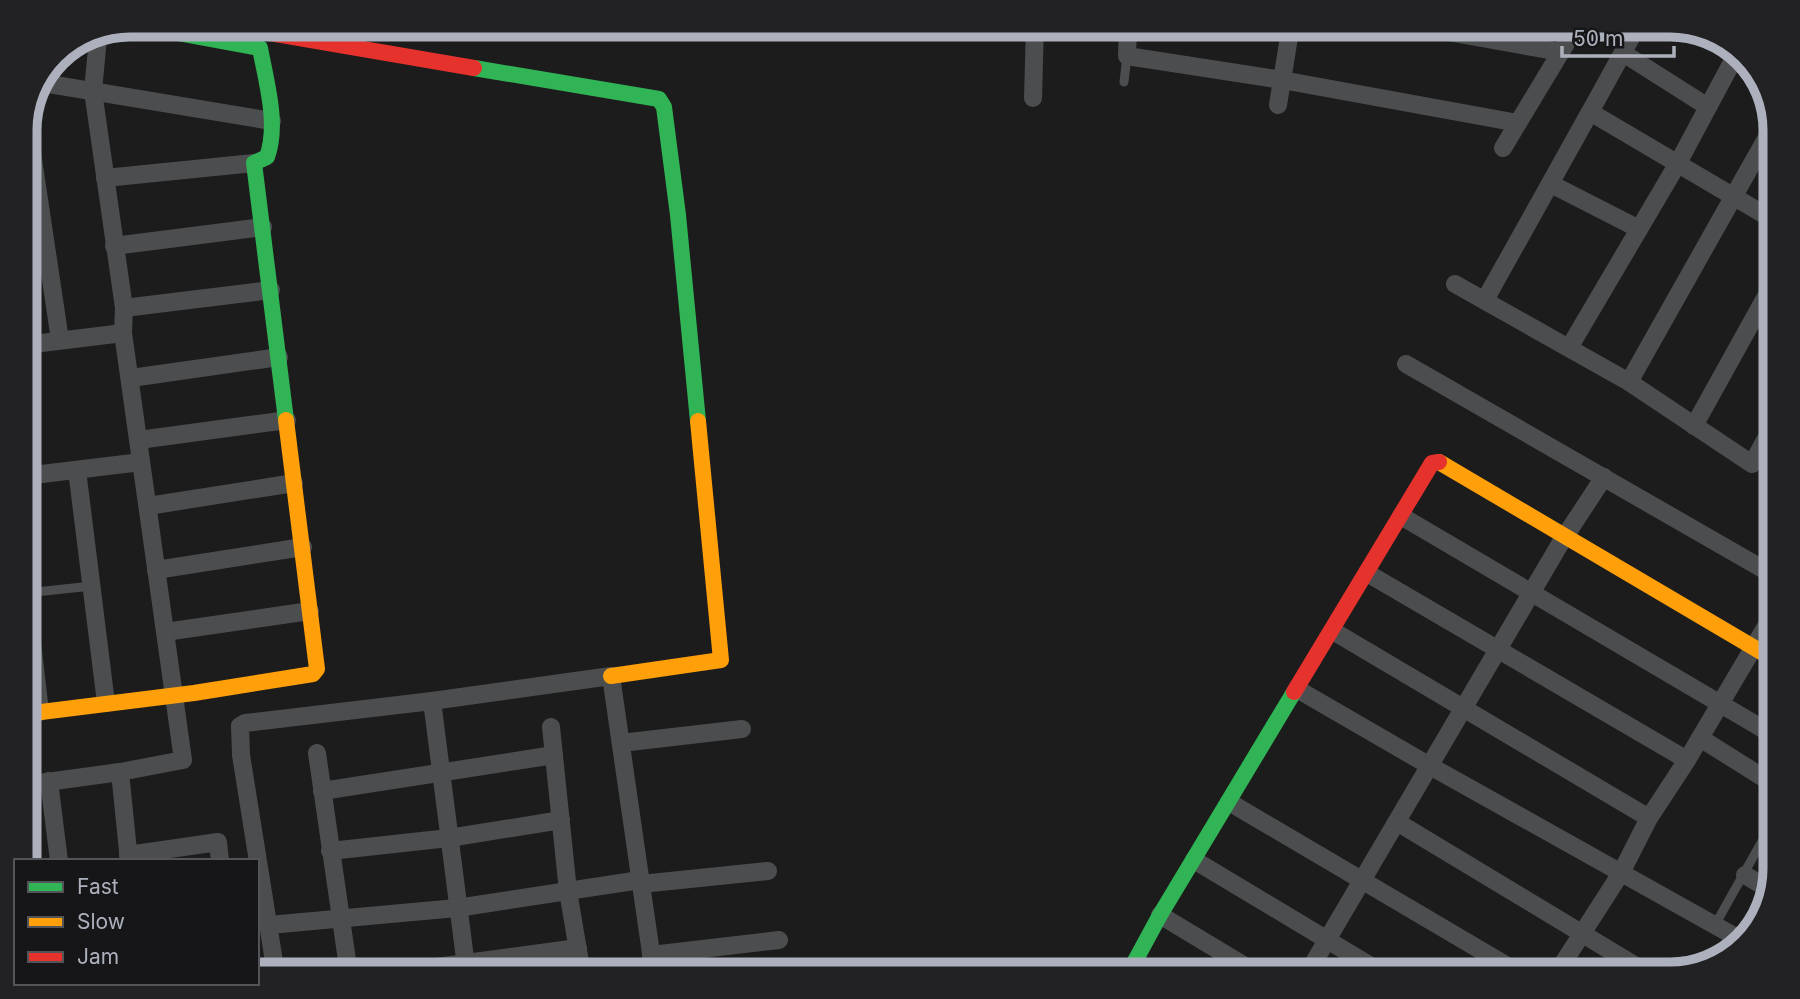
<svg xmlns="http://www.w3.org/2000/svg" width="1800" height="999" font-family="Inter,sans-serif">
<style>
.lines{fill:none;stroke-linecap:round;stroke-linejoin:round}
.lane{stroke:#4b4d4f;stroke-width:9}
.street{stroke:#4b4d4f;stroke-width:18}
.fast{stroke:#30b455;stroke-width:16}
.slow{stroke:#ff9f0a;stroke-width:16}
.jam{stroke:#e5322d;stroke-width:16}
.rim{fill:none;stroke:#adb1bd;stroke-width:9}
</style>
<rect width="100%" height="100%" fill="#1c1c1c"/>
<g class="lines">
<g class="lane">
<polyline points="1124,82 1127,56"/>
<polyline points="26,593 92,586"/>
<polyline points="1715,925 1775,818"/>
</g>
<g class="street">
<polyline points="1128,25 1127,56 1282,80 1518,123"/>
<polyline points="1409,25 1560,52"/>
<polyline points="1638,25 1590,112 1775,221"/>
<polyline points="1623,53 1708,107"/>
<polyline points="43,83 272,121"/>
<polyline points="1033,98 1035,25"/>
<polyline points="1278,105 1291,25"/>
<polyline points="27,119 60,340"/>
<polyline points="1503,148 1577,25"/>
<polyline points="105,178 254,163"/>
<polyline points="1551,184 1639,229"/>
<polyline points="114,246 263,227"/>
<polyline points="1455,284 1629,382 1752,464 1775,422"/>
<polyline points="1485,300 1590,112"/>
<polyline points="124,308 271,290"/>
<polyline points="25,345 123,333"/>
<polyline points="1569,348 1678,163 1737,53"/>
<polyline points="1406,364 1775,576"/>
<polyline points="131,378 279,357"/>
<polyline points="1629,382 1775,123"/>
<polyline points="1694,426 1775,280"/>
<polyline points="139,440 287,420"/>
<polyline points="77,470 106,703"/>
<polyline points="25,476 141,462"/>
<polyline points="148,506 294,483"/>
<polyline points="1401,516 1775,736"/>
<polyline points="156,570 303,547"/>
<polyline points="1367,573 1687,760"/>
<polyline points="25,581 40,712"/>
<polyline points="1333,631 1649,818"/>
<polyline points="165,632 310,611"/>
<polyline points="1297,689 1430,766 1743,941"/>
<polyline points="432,701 467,974"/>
<polyline points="551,727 568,891 582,974"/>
<polyline points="1700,738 1775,785"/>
<polyline points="621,743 742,729"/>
<polyline points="317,753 349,974"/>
<polyline points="120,772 129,861"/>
<polyline points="49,781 59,861"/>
<polyline points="25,785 120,772 183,760 123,333 124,308 93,91 98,38"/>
<polyline points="322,791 554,755"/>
<polyline points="1229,802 1521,974"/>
<polyline points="1397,822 1649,974"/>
<polyline points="330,851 449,838 561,820"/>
<polyline points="128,855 218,842 220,861"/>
<polyline points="1194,860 1384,974"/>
<polyline points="1745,875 1770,890"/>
<polyline points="641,884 768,871"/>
<polyline points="1160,915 1258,974"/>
<polyline points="269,925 457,908 640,880"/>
<polyline points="651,955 779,940"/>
<polyline points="276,974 241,755 240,726 245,723 432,701 611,676 654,974"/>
<polyline points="384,974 578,948"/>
<polyline points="1307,974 1560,544 1604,477"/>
<polyline points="1556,974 1621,873 1649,818 1687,760 1775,611"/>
</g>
<g class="fast">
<path d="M134,25L260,48C266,81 279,124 267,157L254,163L286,420"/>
<polyline points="474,68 659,99 664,107 678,215 698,421"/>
<polyline points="1128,974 1160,915 1294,692"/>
</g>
<g class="slow">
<polyline points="1439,462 1775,660"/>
<polyline points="611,676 721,660 698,421"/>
<polyline points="25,714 194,693 313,674 317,669 286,420"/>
</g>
<g class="jam">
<polyline points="223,25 474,68"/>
<polyline points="1294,692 1432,463 1439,462"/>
</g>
</g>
<path d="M0 0H1800V999H0ZM130 37H1670A93 93 0 0 1 1763 130V869A93 93 0 0 1 1670 962H130A93 93 0 0 1 37 869V130A93 93 0 0 1 130 37Z" fill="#222225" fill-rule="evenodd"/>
<path class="rim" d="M130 37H1670A93 93 0 0 1 1763 130V869A93 93 0 0 1 1670 962H130A93 93 0 0 1 37 869V130A93 93 0 0 1 130 37Z"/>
<rect x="14" y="859" width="245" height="126" fill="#161618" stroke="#52545a" stroke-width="2"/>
<rect x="28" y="882" width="35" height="10" fill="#30b455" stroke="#52545a" stroke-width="2"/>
<text x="77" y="894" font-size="21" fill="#adb1bd">Fast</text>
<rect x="28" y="917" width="35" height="10" fill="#ff9f0a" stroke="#52545a" stroke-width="2"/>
<text x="77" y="929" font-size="21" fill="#adb1bd">Slow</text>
<rect x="28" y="952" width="35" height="10" fill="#e5322d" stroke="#52545a" stroke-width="2"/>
<text x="77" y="964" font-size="21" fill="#adb1bd">Jam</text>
<path d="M1562 46v10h112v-10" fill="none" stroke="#adb1bd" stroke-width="3.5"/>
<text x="1573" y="46" font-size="21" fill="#adb1bd" stroke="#161618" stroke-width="5" paint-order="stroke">50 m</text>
</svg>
